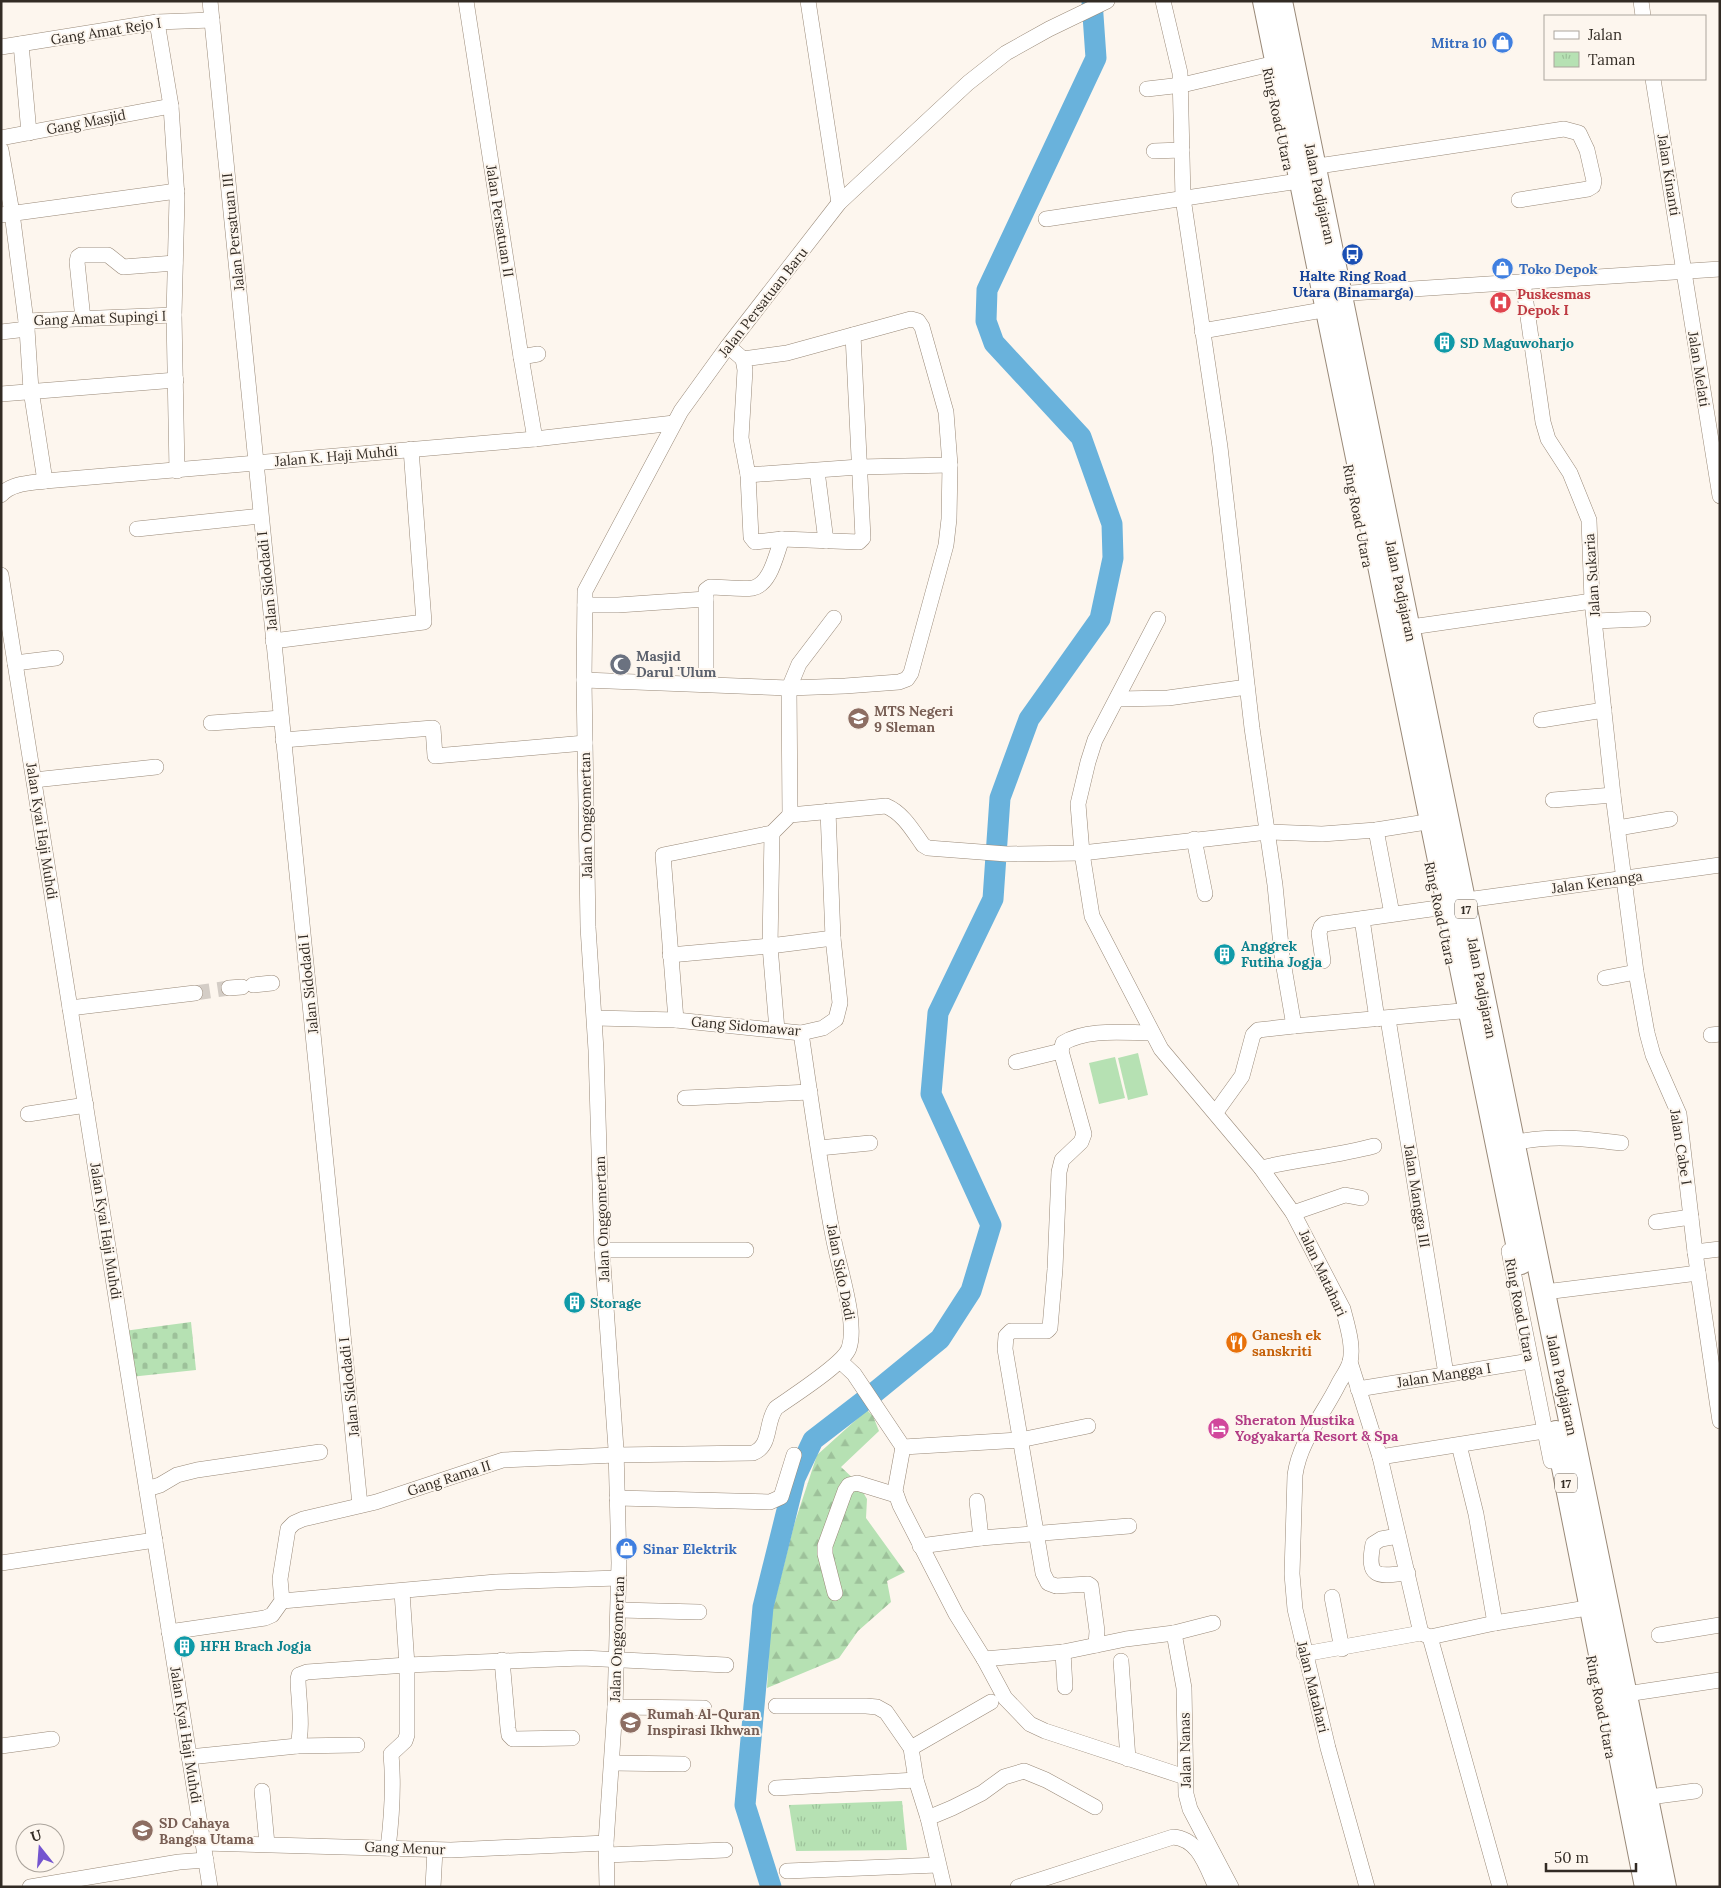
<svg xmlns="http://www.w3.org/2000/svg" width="1721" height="1888" font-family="Lora,serif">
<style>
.grass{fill:#b6e1b3}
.forest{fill:url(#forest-firs)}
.cemetery{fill:url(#cemetery-stones)}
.park{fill:url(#park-tufts)}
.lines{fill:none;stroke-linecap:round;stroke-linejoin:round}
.river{stroke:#69b2dc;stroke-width:21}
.minor-tunnel{stroke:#d4cdc6;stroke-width:15;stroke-dasharray:15 8;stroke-linecap:butt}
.minor-casing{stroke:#998978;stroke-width:16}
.highway-casing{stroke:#998978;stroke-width:24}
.minor{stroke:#fff;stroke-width:15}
.highway{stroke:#fff;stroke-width:22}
.labels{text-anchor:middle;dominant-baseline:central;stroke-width:4;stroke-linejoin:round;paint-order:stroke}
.shield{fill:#fdf6ee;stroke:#6f6861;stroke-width:1}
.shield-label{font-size:12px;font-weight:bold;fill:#322b24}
.street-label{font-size:14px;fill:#322b24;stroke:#fdf6ee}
.shop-label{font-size:14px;font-weight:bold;fill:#366cbe;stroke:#fdf6ee;text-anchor:start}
.transit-label{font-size:14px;font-weight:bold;fill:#164399;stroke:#fdf6ee}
.health-label{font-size:14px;font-weight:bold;fill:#be3a42;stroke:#fdf6ee;text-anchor:start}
.culture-label{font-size:14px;font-weight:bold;fill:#0d838f;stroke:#fdf6ee;text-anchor:start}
.worship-label{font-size:14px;font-weight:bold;fill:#5b616d;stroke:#fdf6ee;text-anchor:start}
.education-label{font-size:14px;font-weight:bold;fill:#785e54;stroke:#fdf6ee;text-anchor:start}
.food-label{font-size:14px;font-weight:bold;fill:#c56008;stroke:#fdf6ee;text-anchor:start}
.hotel-label{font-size:14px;font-weight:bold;fill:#b23c85;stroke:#fdf6ee;text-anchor:start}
</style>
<defs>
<pattern id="forest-firs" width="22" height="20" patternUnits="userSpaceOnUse" patternTransform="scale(1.25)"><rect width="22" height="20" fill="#b6e1b3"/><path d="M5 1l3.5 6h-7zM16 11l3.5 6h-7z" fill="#9dc19a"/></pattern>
<pattern id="cemetery-stones" width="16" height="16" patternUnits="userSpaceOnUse" patternTransform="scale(1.25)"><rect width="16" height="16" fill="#b6e1b3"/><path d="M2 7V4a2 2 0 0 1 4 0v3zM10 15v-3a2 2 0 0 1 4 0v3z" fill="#9dc19a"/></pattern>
<pattern id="park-tufts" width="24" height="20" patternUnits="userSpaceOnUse" patternTransform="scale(1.25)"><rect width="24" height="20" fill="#b6e1b3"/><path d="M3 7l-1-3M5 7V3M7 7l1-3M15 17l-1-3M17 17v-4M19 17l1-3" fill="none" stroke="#9dc19a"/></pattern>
</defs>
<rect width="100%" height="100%" fill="#fdf6ee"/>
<g class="grass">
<polygon points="1138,1053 1148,1095 1128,1100 1118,1058"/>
<polygon points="1115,1057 1125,1098 1099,1104 1089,1063"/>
</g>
<polygon class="forest" points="867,1410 873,1416 879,1431 841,1467 857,1482 867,1499 866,1518 905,1572 887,1581 891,1602 858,1631 839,1658 767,1688 771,1616 794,1525 817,1455"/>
<polygon class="cemetery" points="191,1322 196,1370 130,1377 124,1331"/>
<polygon class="park" points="902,1801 907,1850 796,1851 789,1805"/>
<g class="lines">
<polyline class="river" points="771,1887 745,1805 763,1607 795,1478 813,1440 874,1393 940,1339 971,1291 991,1225 931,1094 938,1013 993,899 1000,798 1029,719 1100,619 1113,558 1112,524 1081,437 994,343 986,321 987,290 1096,58 1092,1"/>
<polyline class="minor-tunnel" points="195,993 229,988"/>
<defs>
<g id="minor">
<polyline points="210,1 360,1505"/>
<polyline points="466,1 521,357 535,439"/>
<polyline points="808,1 839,203"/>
<polyline points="1163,1 1180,73 1183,198 1220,447 1252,728 1275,885 1282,956 1294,1026"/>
<polyline points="1641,1 1643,16"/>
<polyline points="157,22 171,106 177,198 174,315 177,471"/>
<polyline points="21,44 29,133"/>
<polyline points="1,47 157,22 212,20"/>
<polyline points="1653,79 1720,496"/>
<polyline points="1147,89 1182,85 1267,65"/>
<polyline points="1,138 171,106"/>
<polyline points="1,150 12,213 27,329 31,390 45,481"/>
<polyline points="1154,151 1182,150"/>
<polyline points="1325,165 1564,129 1579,133 1587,150 1594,181 1593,186 1588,189 1519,200"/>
<polyline points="1,215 177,191"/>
<polyline points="1046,219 1292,182"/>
<polyline points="1523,282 1543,422 1548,439 1570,473 1589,520 1592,601 1613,795 1636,972 1647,1033 1653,1055 1679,1114 1695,1252 1720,1421"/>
<polyline points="1351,293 1720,269"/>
<polyline points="83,319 77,262 78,257 81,255 108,255 123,267 175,263"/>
<polyline points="26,321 174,315"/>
<polyline points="1202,331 1317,311"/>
<polyline points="1,332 27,329"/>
<polyline points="521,357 538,354"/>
<polyline points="743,359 745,370 741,438 748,475 751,537 755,542 782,539"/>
<polyline points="1,394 176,380"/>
<polyline points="817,471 826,541"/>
<polyline points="748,475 859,467 950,465"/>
<path d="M1,495C11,483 31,483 45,481L535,439L674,423"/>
<polyline points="137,529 260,516"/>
<polyline points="1,575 210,1887"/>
<polyline points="585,605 618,605 706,599"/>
<path d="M1158,619L1095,740L1088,762L1078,804L1082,853L1092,916L1161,1049L1261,1168L1293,1213L1343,1309C1347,1325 1354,1346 1350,1362C1348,1369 1343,1376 1339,1383C1324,1414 1300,1440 1295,1475L1292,1574L1295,1609L1328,1748L1367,1887"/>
<polyline points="1595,621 1643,619"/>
<polyline points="1418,626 1592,601"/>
<polyline points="273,641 424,622 411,449"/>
<polyline points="15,663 56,658"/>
<polyline points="584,680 789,688 845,686 899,682 907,679 911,673 946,545 949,519 950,465 946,412 922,327 918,321 911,319 787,353 743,359 728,346"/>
<path d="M706,684V590L710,587C724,587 740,590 753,588C771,584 776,554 782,539L859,542L863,538L853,335"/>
<polyline points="1118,699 1168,698 1247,687"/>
<polyline points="1541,720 1604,710"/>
<polyline points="211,723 281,718"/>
<polyline points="283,740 433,728 435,756 585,743"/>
<polyline points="34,780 156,767"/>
<polyline points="1553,800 1613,795"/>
<polyline points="790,815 789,688 799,664 834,618"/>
<polyline points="1618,828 1670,819"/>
<polyline points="1376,830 1392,914"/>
<polyline points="772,833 770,946 777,1030"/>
<polyline points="1194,839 1205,894"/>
<polyline points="1474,899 1720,865"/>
<polyline points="1362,919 1377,1019"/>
<polyline points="670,955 770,946 833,938"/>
<polyline points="1323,961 1319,933 1321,927 1324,924 1438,908"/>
<polyline points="1605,978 1636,972"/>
<polyline points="253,985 272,983"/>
<polyline points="229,988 242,987"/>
<polyline points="70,1008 195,993"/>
<polyline points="595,1018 676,1020 801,1033 823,1028 836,1019 840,1003 833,938 828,811"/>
<polyline points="1388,1019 1446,1374"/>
<path d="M676,1020L663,855L772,833L790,815L886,806C903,813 913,831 923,845L928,848L1007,854L1082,853L1268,832L1322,834L1376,830L1420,823"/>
<polyline points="1711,1035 1720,1034"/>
<polyline points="1016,1062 1061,1051"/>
<polyline points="685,1098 810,1092"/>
<polyline points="1216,1112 1242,1076 1253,1035 1258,1030 1294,1026 1461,1011"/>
<polyline points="28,1114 86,1105"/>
<path d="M1523,1141C1556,1135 1588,1139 1621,1143"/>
<polyline points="819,1148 870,1143"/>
<path d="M1261,1168C1299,1159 1337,1156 1374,1146"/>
<polyline points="1293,1213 1345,1195 1361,1198"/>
<polyline points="1656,1222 1691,1217"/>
<polyline points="602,1250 746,1250"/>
<polyline points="1509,1251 1551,1461"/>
<polyline points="1695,1252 1720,1249"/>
<polyline points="1553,1291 1698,1273"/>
<polyline points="840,1361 854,1374 903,1447 1020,1440 1088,1426"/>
<polyline points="1350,1362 1380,1457 1421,1633"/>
<polyline points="1358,1389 1530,1361"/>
<polyline points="1459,1445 1476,1514 1495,1623"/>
<polyline points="903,1447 895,1491 900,1505 956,1614 984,1659 1005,1698 1030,1724 1045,1731 1185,1777"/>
<polyline points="1380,1457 1544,1431"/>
<polyline points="147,1489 160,1485 177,1475 197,1470 320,1452"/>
<polyline points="617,1498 770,1502 781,1497 794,1455"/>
<polyline points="977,1501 981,1538"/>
<path d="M1398,1536L1381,1539L1373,1544C1366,1580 1379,1576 1408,1573"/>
<polyline points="920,1546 981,1538 1129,1526"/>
<polyline points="1,1563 155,1540"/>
<polyline points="835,1593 825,1554 825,1546 845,1491 849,1485 857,1483 896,1495"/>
<polyline points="1332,1597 1342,1649"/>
<polyline points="282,1601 496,1582 619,1578"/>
<polyline points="619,1610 699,1612"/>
<path d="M169,1632L265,1618L272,1615L282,1601L280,1579L288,1529L294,1523L303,1519L376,1502L503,1460L616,1455L753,1453C772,1446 765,1422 776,1408C791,1397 844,1364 849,1348C858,1322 838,1265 833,1236C820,1169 811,1100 801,1033"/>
<polyline points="1174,1633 1184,1688 1186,1794 1190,1809 1231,1887"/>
<polyline points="1659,1635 1720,1625"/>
<polyline points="1430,1637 1500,1887"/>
<path d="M1096,1645L1097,1631L1091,1586L1088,1584L1056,1586L1048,1583L1043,1573L1005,1349L1006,1336L1011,1331H1047L1050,1328L1055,1269L1059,1172L1062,1160L1081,1142L1084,1134L1061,1051L1063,1043C1088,1028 1124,1033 1152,1033"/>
<polyline points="1063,1652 1065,1687"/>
<polyline points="1304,1654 1421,1633 1430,1637 1495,1623 1581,1609"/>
<polyline points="984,1659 1063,1652 1126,1639 1174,1633 1213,1623"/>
<polyline points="502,1660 508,1728 509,1735 513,1739 572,1738"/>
<polyline points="1121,1661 1128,1759"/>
<polyline points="1633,1693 1720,1680"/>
<polyline points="776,1706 866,1706 877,1707 886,1712 911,1748 916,1780 928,1818 944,1887"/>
<polyline points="615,1707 704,1708"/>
<polyline points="1,1746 52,1739"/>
<path d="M297,1746C304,1731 298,1696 298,1679L299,1675L307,1672L407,1665L582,1658L726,1665"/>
<polyline points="911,1748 991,1702"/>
<polyline points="189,1757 297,1746 357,1745"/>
<polyline points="612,1763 683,1764"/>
<polyline points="776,1788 916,1780"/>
<polyline points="262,1791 267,1844"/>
<polyline points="1657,1796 1695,1791"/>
<polyline points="928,1818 952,1808 982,1793 1004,1777 1024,1771 1046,1780 1095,1807"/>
<polyline points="203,1843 451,1850 606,1843"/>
<path d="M388,1848C392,1816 394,1786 391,1754L405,1741L407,1735V1665L402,1592"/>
<polyline points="607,1855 725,1850"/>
<polyline points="787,1871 938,1865"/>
<polyline points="30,1887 179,1862 206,1860"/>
<polyline points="433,1887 435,1850"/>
<polyline points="607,1887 606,1843 615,1707 619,1563 616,1449 602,1250 596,1050 588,927 584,680 585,591 681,411 728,346 839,203 968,83 1006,53 1049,29 1107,1"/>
<path d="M1018,1887L1173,1837C1199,1839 1206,1866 1216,1887"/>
</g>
<g id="highway">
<polyline points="1264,1 1521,1263"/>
<polyline points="1281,1 1665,1887"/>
<polyline points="1556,1432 1646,1887"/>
</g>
</defs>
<use href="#minor" class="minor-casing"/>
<use href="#highway" class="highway-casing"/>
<use href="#minor" class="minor"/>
<use href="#highway" class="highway"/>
</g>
<defs>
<symbol id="shop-disc" viewBox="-11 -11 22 22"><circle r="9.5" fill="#3f7fe0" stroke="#fdf6ee"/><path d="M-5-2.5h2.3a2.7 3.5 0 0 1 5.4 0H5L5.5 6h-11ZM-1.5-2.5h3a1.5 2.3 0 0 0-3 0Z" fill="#fff"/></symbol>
<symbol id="bus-disc" viewBox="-11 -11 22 22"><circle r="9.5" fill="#1a4fb4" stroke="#fdf6ee"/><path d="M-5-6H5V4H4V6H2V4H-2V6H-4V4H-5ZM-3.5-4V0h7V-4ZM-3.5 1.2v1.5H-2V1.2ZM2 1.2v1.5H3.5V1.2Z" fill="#fff"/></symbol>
<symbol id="hospital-disc" viewBox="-11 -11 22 22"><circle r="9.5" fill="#e0444e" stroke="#fdf6ee"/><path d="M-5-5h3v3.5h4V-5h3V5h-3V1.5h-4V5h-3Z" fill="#fff"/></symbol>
<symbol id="building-disc" viewBox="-11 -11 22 22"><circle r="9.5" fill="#0f9aa8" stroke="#fdf6ee"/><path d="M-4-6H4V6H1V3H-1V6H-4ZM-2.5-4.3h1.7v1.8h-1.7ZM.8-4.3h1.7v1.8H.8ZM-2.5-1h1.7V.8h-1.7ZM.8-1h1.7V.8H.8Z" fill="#fff"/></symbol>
<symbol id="mosque-disc" viewBox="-11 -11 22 22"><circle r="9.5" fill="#6b7280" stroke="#fdf6ee"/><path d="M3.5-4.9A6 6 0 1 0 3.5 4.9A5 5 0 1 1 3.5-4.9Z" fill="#fff"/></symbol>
<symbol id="school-disc" viewBox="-11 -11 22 22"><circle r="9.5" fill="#8d6e63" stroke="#fdf6ee"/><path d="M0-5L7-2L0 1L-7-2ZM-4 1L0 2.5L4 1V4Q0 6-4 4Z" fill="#fff"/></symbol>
<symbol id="restaurant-disc" viewBox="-11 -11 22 22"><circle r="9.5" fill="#e8710a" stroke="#fdf6ee"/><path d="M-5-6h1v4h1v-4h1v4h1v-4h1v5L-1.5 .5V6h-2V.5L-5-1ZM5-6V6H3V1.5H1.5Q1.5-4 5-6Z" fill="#fff"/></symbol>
<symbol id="hotel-disc" viewBox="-11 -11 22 22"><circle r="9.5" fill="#d1479c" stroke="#fdf6ee"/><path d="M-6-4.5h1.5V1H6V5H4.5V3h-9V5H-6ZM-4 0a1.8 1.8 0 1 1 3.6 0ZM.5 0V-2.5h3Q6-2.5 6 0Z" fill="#fff"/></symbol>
</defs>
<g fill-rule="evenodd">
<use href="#shop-disc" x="1490" y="30" width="25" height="25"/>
<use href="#bus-disc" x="1340" y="242" width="25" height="25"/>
<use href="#shop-disc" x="1490" y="256" width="25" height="25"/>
<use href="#hospital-disc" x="1488" y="290" width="25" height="25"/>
<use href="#building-disc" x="1432" y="330" width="25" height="25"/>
<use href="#mosque-disc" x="608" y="652" width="25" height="25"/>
<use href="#school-disc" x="846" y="706" width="25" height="25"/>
<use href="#building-disc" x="1212" y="942" width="25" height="25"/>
<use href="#building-disc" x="562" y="1290" width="25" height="25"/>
<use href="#restaurant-disc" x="1224" y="1330" width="25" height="25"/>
<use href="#hotel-disc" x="1206" y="1416" width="25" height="25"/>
<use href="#shop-disc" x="614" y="1536" width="25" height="25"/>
<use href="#building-disc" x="172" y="1634" width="25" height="25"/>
<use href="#school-disc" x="618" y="1710" width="25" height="25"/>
<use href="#school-disc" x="130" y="1818" width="25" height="25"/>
</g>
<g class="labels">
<g class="shield">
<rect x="1455" y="899.5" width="22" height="19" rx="4"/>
<rect x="1555" y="1473.5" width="22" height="19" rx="4"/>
</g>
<g class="shield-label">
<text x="1466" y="909">17</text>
<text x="1566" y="1483">17</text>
</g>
<g class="street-label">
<text transform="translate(106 31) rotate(-9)">Gang Amat Rejo I</text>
<text transform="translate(1278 119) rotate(78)">Ring Road Utara</text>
<text transform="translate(86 122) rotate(-11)">Gang Masjid</text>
<text transform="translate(1669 175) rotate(81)">Jalan Kinanti</text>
<text transform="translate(1320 194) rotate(78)">Jalan Padjajaran</text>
<text transform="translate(500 221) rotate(81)">Jalan Persatuan II</text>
<text transform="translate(233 232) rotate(-96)">Jalan Persatuan III</text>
<text transform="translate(763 302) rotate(-52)">Jalan Persatuan Baru</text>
<text transform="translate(100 318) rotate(-2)">Gang Amat Supingi I</text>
<text transform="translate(1699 369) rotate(81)">Jalan Melati</text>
<text transform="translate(336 456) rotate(-5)">Jalan K. Haji Muhdi</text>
<text transform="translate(1358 516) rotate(79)">Ring Road Utara</text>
<text transform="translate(1592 575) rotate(-94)">Jalan Sukaria</text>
<text transform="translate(267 581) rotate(-96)">Jalan Sidodadi I</text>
<text transform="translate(1401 591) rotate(78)">Jalan Padjajaran</text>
<text transform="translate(586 815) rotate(-91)">Jalan Onggomertan</text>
<text transform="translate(42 831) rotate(81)">Jalan Kyai Haji Muhdi</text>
<text transform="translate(1597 882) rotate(-8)">Jalan Kenanga</text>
<text transform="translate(1440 913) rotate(78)">Ring Road Utara</text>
<text transform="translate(308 984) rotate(-96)">Jalan Sidodadi I</text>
<text transform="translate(1482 988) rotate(79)">Jalan Padjajaran</text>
<text transform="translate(746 1026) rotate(5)">Gang Sidomawar</text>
<text transform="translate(1681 1147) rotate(81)">Jalan Cabe I</text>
<text transform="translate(1417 1196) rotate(81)">Jalan Mangga III</text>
<text transform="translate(602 1219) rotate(-92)">Jalan Onggomertan</text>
<text transform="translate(106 1231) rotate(81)">Jalan Kyai Haji Muhdi</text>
<text transform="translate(841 1272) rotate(79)">Jalan Sido Dadi</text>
<text transform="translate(1323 1273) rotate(65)">Jalan Matahari</text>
<text transform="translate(1520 1310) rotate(79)">Ring Road Utara</text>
<text transform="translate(1444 1375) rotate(-9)">Jalan Mangga I</text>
<text transform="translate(1562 1385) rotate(78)">Jalan Padjajaran</text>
<text transform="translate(349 1387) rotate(-96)">Jalan Sidodadi I</text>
<text transform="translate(449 1478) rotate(-18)">Gang Rama II</text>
<text transform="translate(617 1639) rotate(-88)">Jalan Onggomertan</text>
<text transform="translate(1313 1687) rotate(76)">Jalan Matahari</text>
<text transform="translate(1601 1707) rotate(79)">Ring Road Utara</text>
<text transform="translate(186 1735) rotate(81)">Jalan Kyai Haji Muhdi</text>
<text transform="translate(1185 1750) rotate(-91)">Jalan Nanas</text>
<text transform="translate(405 1848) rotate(2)">Gang Menur</text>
</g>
<g class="shop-label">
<text x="1487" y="43" text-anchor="end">Mitra 10</text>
<text x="1519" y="269">Toko Depok</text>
<text x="643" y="1549">Sinar Elektrik</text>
</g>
<g class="transit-label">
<text x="1353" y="276">Halte Ring Road<tspan x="1353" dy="16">Utara (Binamarga)</tspan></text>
</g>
<g class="health-label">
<text x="1517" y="294">Puskesmas<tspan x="1517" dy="16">Depok I</tspan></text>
</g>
<g class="culture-label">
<text x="1460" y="343">SD Maguwoharjo</text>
<text x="1241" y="946">Anggrek<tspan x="1241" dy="16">Futiha Jogja</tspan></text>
<text x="590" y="1303">Storage</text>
<text x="200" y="1646">HFH Brach Jogja</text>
</g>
<g class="worship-label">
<text x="636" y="656">Masjid<tspan x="636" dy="16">Darul 'Ulum</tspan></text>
</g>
<g class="education-label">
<text x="874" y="711">MTS Negeri<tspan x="874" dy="16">9 Sleman</tspan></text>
<text x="647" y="1714">Rumah Al-Quran<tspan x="647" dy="16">Inspirasi Ikhwan</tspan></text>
<text x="159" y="1823">SD Cahaya<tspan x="159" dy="16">Bangsa Utama</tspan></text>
</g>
<g class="food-label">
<text x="1252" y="1335">Ganesh ek<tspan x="1252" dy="16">sanskriti</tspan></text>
</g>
<g class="hotel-label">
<text x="1235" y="1420">Sheraton Mustika<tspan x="1235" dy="16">Yogyakarta Resort &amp; Spa</tspan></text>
</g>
</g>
<rect width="1721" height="1888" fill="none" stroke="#322b24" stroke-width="5"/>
<rect x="1544" y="15" width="162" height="65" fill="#fdf6ee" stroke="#aca59d"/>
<rect x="1554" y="31" width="25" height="8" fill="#ffffff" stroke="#aca59d"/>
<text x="1588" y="40" font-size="15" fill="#322b24">Jalan</text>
<rect x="1554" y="52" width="25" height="15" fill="url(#park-tufts)" stroke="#aca59d"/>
<text x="1588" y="65" font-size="15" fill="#322b24">Taman</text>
<g transform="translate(40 1848) rotate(343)"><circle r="24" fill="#fdf6ee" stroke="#aca59d"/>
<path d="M0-4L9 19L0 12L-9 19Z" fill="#7455cf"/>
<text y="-8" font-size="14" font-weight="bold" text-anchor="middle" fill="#322b24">U</text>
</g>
<path d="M1546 1863v8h90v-8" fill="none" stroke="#322b24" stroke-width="2.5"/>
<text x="1554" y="1863" font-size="15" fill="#322b24" stroke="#fdf6ee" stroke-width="4" paint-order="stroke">50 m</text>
</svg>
